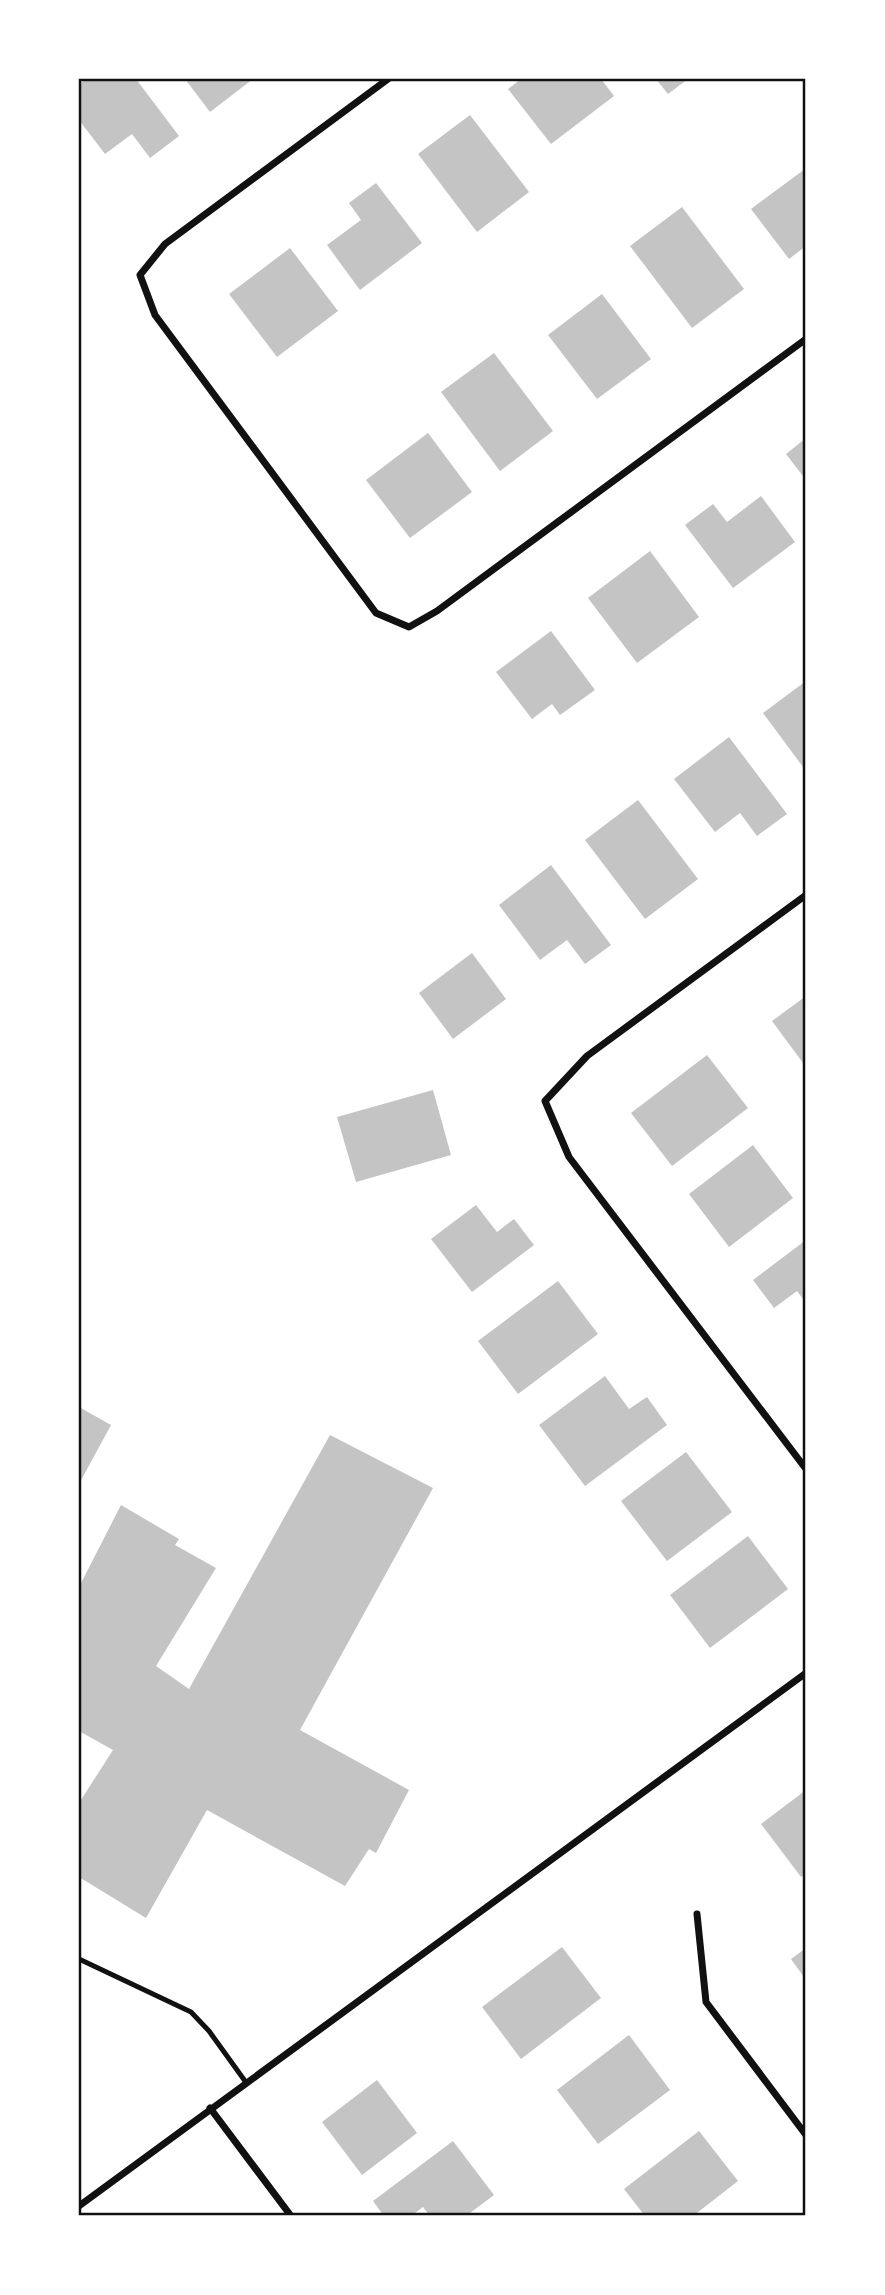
<svg xmlns="http://www.w3.org/2000/svg" width="885" height="2295" font-family="Jost,sans-serif">
<style>
.building{fill:#c4c4c4}
.lines{fill:none;stroke-linecap:round;stroke-linejoin:round}
.service{stroke:#111;stroke-width:5}
.minor{stroke:#111;stroke-width:7}
.neatline{fill:none;stroke:#111;stroke-width:2.5}
</style>
<rect width="100%" height="100%" fill="#fff"/>
<g class="building">
<polygon points="86,79 136,79 179,136 150,158 132,134 105,154 79,120 79,84"/>
<polygon points="185,79 253,79 210,112"/>
<polygon points="521,79 601,79 614,96 551,144 508,89"/>
<polygon points="656,79 688,79 668,94"/>
<polygon points="470,115 529,192 477,232 418,154"/>
<polygon points="805,169 806,246 789,259 751,209"/>
<polygon points="376,183 422,243 360,290 327,245 361,220 349,203"/>
<polygon points="682,207 744,289 692,328 630,246"/>
<polygon points="290,248 338,311 277,357 229,294"/>
<polygon points="602,294 651,359 597,399 548,335"/>
<polygon points="494,353 553,431 500,471 441,392"/>
<polygon points="428,433 472,492 410,538 366,480"/>
<polygon points="806,438 806,480 786,454"/>
<polygon points="761,496 795,542 733,588 685,525 713,504 727,522"/>
<polygon points="650,551 699,617 637,663 588,598"/>
<polygon points="551,631 595,690 560,715 552,704 532,719 496,672"/>
<polygon points="806,681 806,771 763,713"/>
<polygon points="729,737 787,814 757,836 740,813 715,832 674,779"/>
<polygon points="638,800 698,879 645,919 585,840"/>
<polygon points="551,865 611,945 585,964 567,940 540,960 499,905"/>
<polygon points="472,953 506,999 453,1039 419,993"/>
<polygon points="806,996 806,1067 772,1021"/>
<polygon points="707,1055 748,1108 672,1166 631,1113"/>
<polygon points="433,1090 451,1155 356,1182 337,1117"/>
<polygon points="753,1145 793,1198 729,1247 689,1194"/>
<polygon points="476,1205 497,1232 514,1219 534,1245 472,1292 431,1239"/>
<polygon points="806,1240 806,1303 797,1291 774,1308 753,1280"/>
<polygon points="558,1281 598,1334 518,1394 478,1341"/>
<polygon points="605,1376 629,1409 647,1397 667,1425 585,1486 539,1425"/>
<polygon points="79,1407 111,1425 79,1484"/>
<polygon points="330,1435 433,1488 300,1730 409,1790 376,1853 369,1849 345,1886 207,1810 146,1918 79,1877 79,1803 113,1750 79,1731 79,1587 121,1505 179,1539 175,1545 216,1568 156,1666 189,1689"/>
<polygon points="686,1452 732,1512 667,1561 621,1501"/>
<polygon points="748,1536 788,1589 710,1648 670,1595"/>
<polygon points="806,1790 806,1873 801,1877 761,1824"/>
<polygon points="562,1947 601,1998 521,2059 482,2007"/>
<polygon points="806,1948 806,1980 791,1959"/>
<polygon points="629,2035 670,2090 598,2144 557,2090"/>
<polygon points="377,2080 417,2133 362,2175 322,2122"/>
<polygon points="699,2131 738,2181 693,2216 645,2216 624,2189"/>
<polygon points="453,2141 494,2195 466,2216 430,2216 423,2207 411,2216 384,2216 373,2201"/>
</g>
<g class="lines">
<polyline class="service" points="79,1959 191,2012 209,2031 245,2081"/>
<g class="minor">
<polyline points="388,79 165,244 140,275 155,315 376,613 409,627 437,611 806,339"/>
<polyline points="806,895 587,1056 545,1101 569,1157 806,1469"/>
<polyline points="697,1914 706,2002 806,2135"/>
<polyline points="210,2108 291,2216"/>
<polyline points="79,2206 806,1673"/>
</g>
</g>
<rect width="885" height="2295" fill="none" stroke="#ffffff" stroke-width="161"/>
<rect x="80" y="80" width="724" height="2134" class="neatline"/>
</svg>
